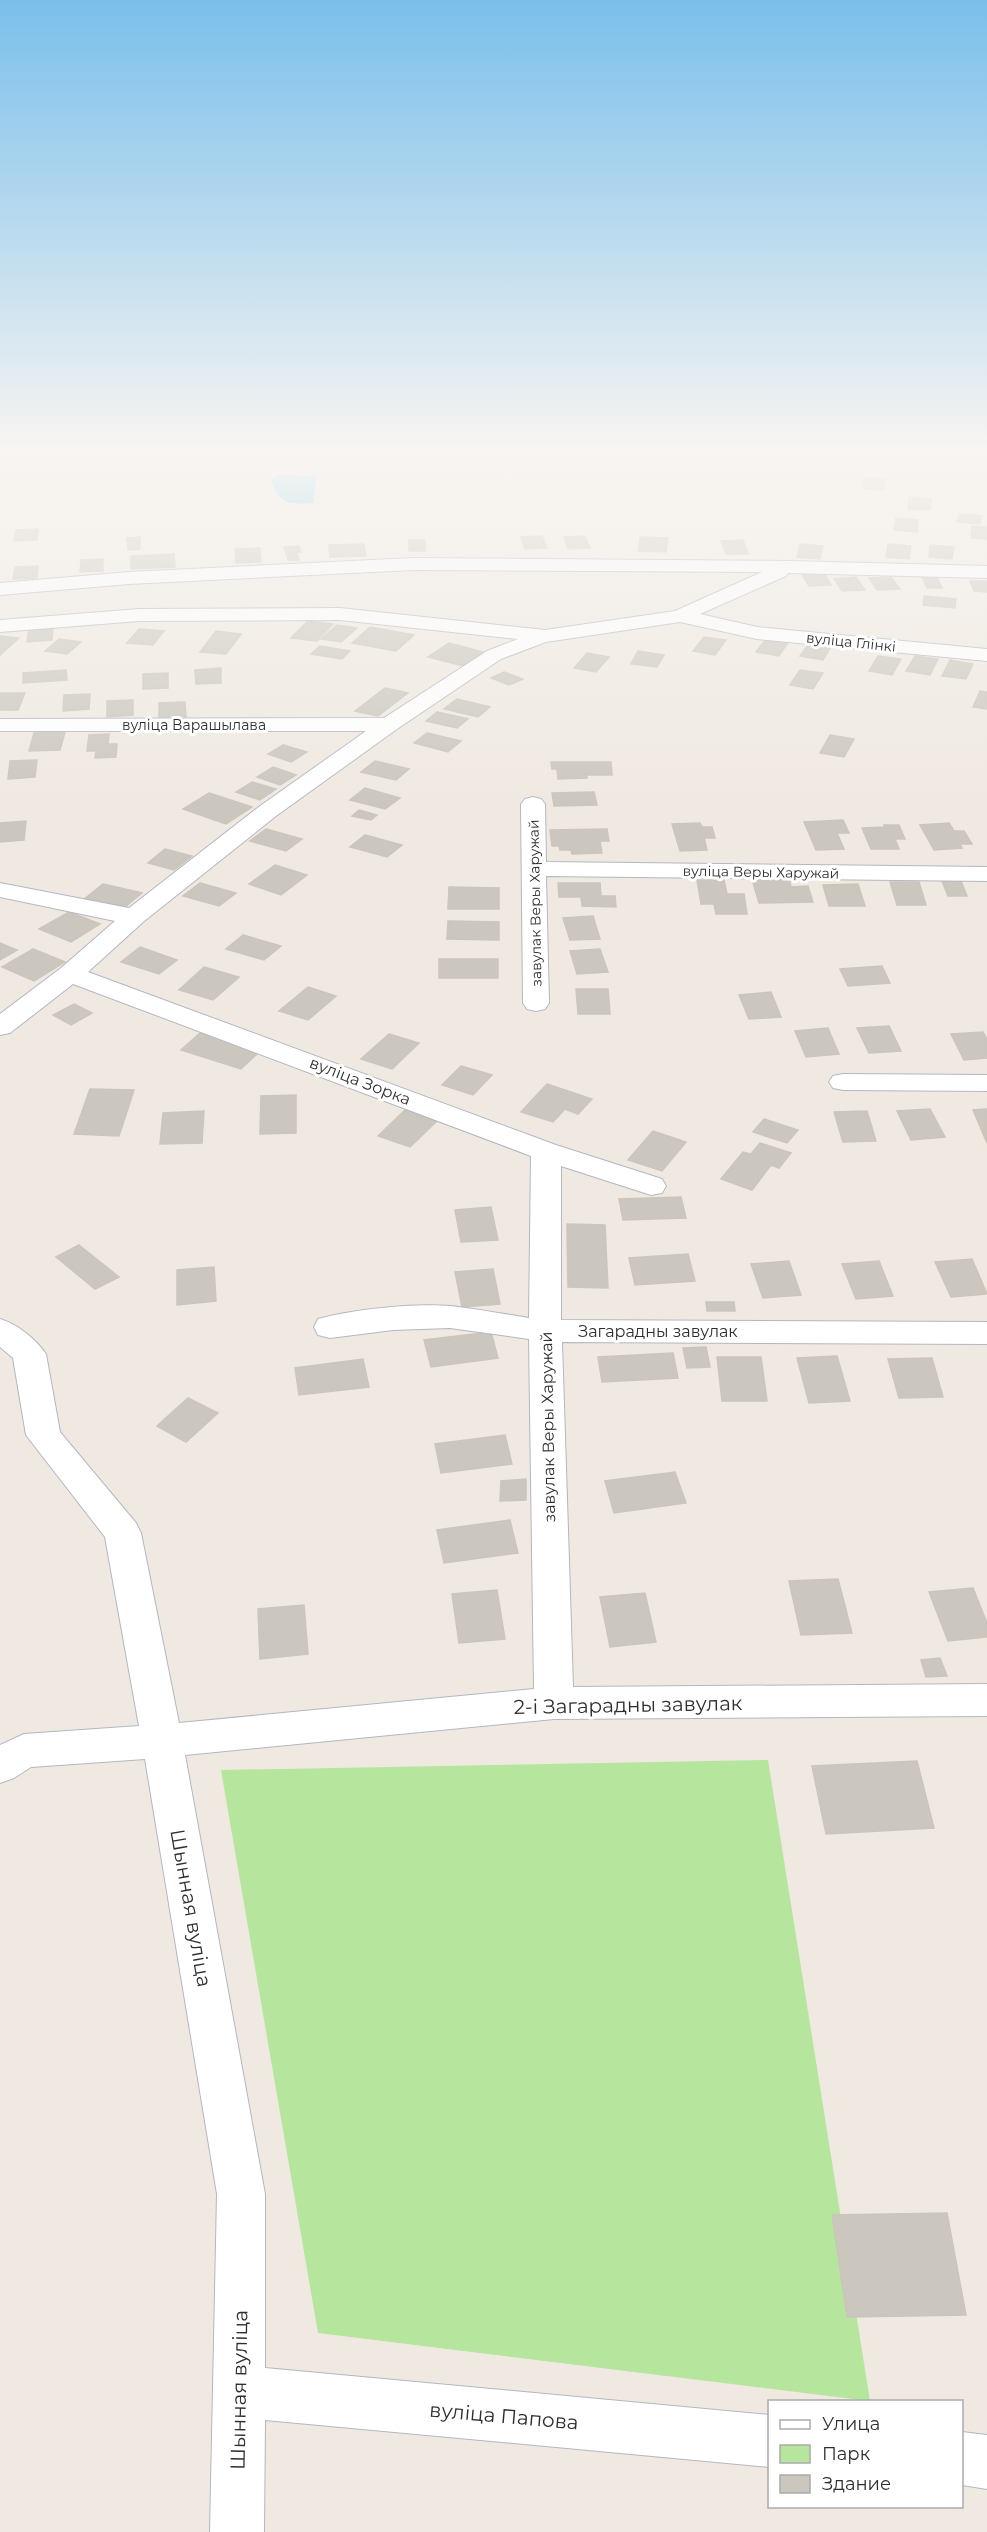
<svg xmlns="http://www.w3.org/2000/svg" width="987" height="2532" font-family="Montserrat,sans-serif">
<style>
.green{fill:#b6e59e}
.water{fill:#75cff0}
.building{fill:#cbc7bf;stroke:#cbc5ba;stroke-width:1.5}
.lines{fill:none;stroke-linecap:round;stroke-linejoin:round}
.minor-casing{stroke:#b4b7c1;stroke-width:2}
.minor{fill:#fff;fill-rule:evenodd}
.labels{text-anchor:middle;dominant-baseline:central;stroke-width:6;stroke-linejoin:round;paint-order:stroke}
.far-street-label{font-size:14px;fill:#2e2e2e;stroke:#fff}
.street-label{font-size:16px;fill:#2e2e2e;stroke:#fff}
.near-street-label{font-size:20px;fill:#2e2e2e;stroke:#fff}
</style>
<rect width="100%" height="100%" fill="#efe9e1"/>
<polygon class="green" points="768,1760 870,2401 318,2333 221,1770"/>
<path class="water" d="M280,475L316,476L314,503C287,504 280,505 270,479Z"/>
<g class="building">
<polygon points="865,478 886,479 884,490 863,489"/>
<polygon points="909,497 931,499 930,510 908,509"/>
<polygon points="959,514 981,516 980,524 957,522"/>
<polygon points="896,518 918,520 917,532 894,530"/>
<polygon points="972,526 987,527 987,539 971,538"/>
<polygon points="38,529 37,540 14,541 16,530"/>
<polygon points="542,536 547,548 525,549 521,537"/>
<polygon points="585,536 590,548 568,549 564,537"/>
<polygon points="140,537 140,549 128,550 127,538"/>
<polygon points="640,537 668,538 666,552 638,551"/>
<rect x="409" y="540" width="16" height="11"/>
<polygon points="743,540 748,554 726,554 721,541"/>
<polygon points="364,544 366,556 330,557 329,545"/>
<polygon points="800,544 823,546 820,559 797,557"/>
<polygon points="888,544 911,546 909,559 886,557"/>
<polygon points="930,545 954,547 952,559 929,557"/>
<polygon points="299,546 301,552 297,552 299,560 288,560 284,547"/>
<polygon points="260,548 261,562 236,563 235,549"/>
<polygon points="174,554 175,567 131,569 131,556"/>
<polygon points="103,559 103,571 80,572 81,560"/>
<polygon points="38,566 37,578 13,579 15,567"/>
<polygon points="824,572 831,585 809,586 801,573"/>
<polygon points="856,577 865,590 842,591 834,579"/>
<polygon points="891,577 900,589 877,590 869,578"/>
<polygon points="922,577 937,577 942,588 927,588"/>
<polygon points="970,581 987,581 987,592 974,591"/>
<polygon points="924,596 956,599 955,608 923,605"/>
<polygon points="308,621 333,624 317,641 291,638"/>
<polygon points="337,625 357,628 341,642 321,639"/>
<polygon points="53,627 52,640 27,642 29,628"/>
<polygon points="370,627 414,635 396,651 352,643"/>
<polygon points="139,629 164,631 153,645 127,643"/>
<polygon points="216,631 241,634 226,654 200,652"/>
<polygon points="0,636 19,638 0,655"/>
<polygon points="704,637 726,640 715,655 693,651"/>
<polygon points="767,638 789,641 779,656 756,652"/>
<polygon points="59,639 81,642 67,654 45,651"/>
<polygon points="810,642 832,645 823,660 800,656"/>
<polygon points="449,643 483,652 463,666 428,657"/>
<polygon points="320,646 350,651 342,659 311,654"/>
<polygon points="638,651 664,655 657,667 631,664"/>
<polygon points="587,653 609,657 596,672 574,668"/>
<polygon points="878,656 901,659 892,675 869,671"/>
<polygon points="915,656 938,659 930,675 906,671"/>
<polygon points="950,660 973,664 966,679 942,676"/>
<polygon points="221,668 221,683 196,684 195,670"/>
<polygon points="66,670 67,680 23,683 23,673"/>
<polygon points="800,670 823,673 813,689 790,685"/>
<polygon points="504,672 523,679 509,685 491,678"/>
<polygon points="168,673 168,688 143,689 143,674"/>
<polygon points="385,688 408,693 378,716 355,711"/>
<polygon points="980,691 987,692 987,709 973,707"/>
<polygon points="0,693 25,693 18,710 0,710"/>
<polygon points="90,694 89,709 63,711 64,695"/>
<polygon points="457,699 490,707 478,717 444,709"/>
<polygon points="133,700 133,715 107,717 107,701"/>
<polygon points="185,702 186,717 159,719 159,703"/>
<polygon points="437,712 451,715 468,719 457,728 426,721"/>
<polygon points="65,732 60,750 29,751 34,733"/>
<polygon points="427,733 461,741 448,752 414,743"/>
<polygon points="109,734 108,744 117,744 116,757 95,758 96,751 87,751 89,735"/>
<polygon points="830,735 854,739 844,757 820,753"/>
<polygon points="283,745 307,752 291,762 268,754"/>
<polygon points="37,760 35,777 8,779 10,761"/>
<polygon points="375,761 409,769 396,780 361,772"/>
<polygon points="551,762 611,762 612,775 587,775 587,778 558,779 557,769 552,769"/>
<polygon points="273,767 296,775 280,785 257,777"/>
<polygon points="252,782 276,789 260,800 236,792"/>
<polygon points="365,788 400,798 385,809 350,800"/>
<polygon points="594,792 597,805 554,806 552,793"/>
<polygon points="209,793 252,807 226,824 183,809"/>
<polygon points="359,810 377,815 371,820 352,816"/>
<polygon points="843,820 849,833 837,833 844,849 816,850 804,822"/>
<polygon points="26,821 24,840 0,842 0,823"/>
<polygon points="700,823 702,827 712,827 715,838 704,838 707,850 680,851 672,824"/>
<polygon points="949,823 954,831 964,831 972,844 960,844 962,848 934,850 920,825"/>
<polygon points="884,825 899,825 905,839 895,839 899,849 871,849 862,828 885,827"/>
<polygon points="266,829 302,839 286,851 250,841"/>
<polygon points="607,829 609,841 600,841 602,853 572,854 571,850 560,850 559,846 552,846 550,830"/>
<polygon points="365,835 402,845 387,857 350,847"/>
<polygon points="165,849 192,856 174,870 148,863"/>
<polygon points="275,865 307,875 281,895 249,884"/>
<polygon points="789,878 791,887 808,886 813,902 759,903 752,879"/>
<polygon points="697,880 724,880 727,894 744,894 747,914 716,914 714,904 701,904"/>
<polygon points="942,881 961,881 967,896 948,896"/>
<polygon points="890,882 919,882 926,905 897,905"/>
<polygon points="200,883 236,893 219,906 183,896"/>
<polygon points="558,883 600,883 601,896 615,896 616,907 582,906 581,897 559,897"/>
<polygon points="103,884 142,893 120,911 82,901"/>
<polygon points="858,884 865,906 829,906 823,885"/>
<polygon points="449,887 499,888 499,909 448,909"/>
<polygon points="69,912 100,924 71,942 39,929"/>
<polygon points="593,916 600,939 570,940 563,918"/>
<polygon points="448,921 499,922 499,940 447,939"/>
<polygon points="243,935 281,946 264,960 226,949"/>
<polygon points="0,943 17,950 0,960"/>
<polygon points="140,947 177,960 159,974 121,962"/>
<polygon points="33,949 65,962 34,981 2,967"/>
<polygon points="600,949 608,972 577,974 570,951"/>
<rect x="439" y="959" width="59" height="19"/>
<polygon points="882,966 890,983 848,986 840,969"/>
<polygon points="204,967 239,977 213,1000 179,990"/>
<polygon points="308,987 336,996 308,1020 279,1011"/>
<polygon points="576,989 608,989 610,1014 578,1014"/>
<polygon points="771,992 781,1017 749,1019 739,995"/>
<polygon points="74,1004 92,1013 71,1025 53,1015"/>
<polygon points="889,1026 901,1051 869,1053 857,1028"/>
<polygon points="828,1028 839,1054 806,1057 795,1031"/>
<polygon points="983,1032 987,1039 987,1058 964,1060 951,1034"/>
<polygon points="200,1033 260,1051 241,1069 181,1050"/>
<polygon points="389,1034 419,1043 392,1069 361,1059"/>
<polygon points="461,1066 492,1075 473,1095 442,1085"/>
<polygon points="547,1084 592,1099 578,1114 565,1109 553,1122 521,1112"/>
<polygon points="90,1089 134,1090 119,1136 74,1134"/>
<polygon points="296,1095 296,1133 260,1134 261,1096"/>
<polygon points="407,1108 439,1119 410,1147 378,1136"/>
<polygon points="930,1109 945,1137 911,1140 897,1111"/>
<polygon points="987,1109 987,1143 973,1110"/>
<polygon points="204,1111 202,1143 160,1144 163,1113"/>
<polygon points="867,1111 876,1141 843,1142 834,1112"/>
<polygon points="764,1119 798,1130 787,1143 753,1132"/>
<polygon points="653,1131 686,1142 662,1171 628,1160"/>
<polygon points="760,1143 791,1153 779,1168 771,1165 752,1190 721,1179 743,1152 751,1154"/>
<polygon points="681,1197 686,1218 623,1220 619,1199"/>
<polygon points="491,1207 498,1240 461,1242 455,1210"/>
<polygon points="567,1224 605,1225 608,1288 568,1287"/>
<polygon points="79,1245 119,1277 95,1289 56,1257"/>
<polygon points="688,1254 695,1281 635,1285 629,1258"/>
<polygon points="972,1259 987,1294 951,1297 935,1262"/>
<polygon points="789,1261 801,1295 763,1298 751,1264"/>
<polygon points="879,1261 893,1296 856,1299 842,1264"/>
<polygon points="214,1267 216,1301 177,1305 177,1270"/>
<polygon points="493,1269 500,1304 462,1307 455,1272"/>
<polygon points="706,1302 734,1302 735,1311 707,1311"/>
<polygon points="491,1332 498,1358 431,1367 424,1340"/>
<polygon points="706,1347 710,1367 687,1368 683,1348"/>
<polygon points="673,1353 678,1378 602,1382 598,1357"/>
<polygon points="837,1356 850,1401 809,1403 797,1358"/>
<polygon points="717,1357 761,1357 767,1401 722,1401"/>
<polygon points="932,1358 943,1397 899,1398 888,1359"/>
<polygon points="363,1359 369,1387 299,1395 295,1368"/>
<polygon points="188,1398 218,1413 186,1442 157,1426"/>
<polygon points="505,1435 512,1464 441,1473 435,1444"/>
<polygon points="675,1472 686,1503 614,1513 605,1481"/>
<polygon points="526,1479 526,1500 500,1501 501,1481"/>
<polygon points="510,1520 518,1553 444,1563 437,1530"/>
<polygon points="838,1579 852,1633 801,1635 789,1581"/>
<polygon points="973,1588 987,1623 987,1637 948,1641 929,1592"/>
<polygon points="497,1590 505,1639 459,1643 452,1594"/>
<polygon points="645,1593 656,1642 610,1647 600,1597"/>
<polygon points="304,1605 308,1654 260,1659 258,1609"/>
<polygon points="940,1658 947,1676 926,1677 921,1660"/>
<polygon points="917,1761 934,1828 826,1834 812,1766"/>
<polygon points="947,2213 966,2315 847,2317 832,2215"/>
</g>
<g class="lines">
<defs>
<g id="minor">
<path d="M413,558L790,561L987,566V578L788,573L786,576L700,614L757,627L987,649V661L757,639L680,622L546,642L501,659L397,729L276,816L143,922L88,972L556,1145L662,1179L666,1186L662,1193L651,1195L561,1166V1320L987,1322V1344L562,1342L573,1687L987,1684V1716L554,1719L185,1755L265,2194V2368L770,2415V2467L265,2420L264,2532H210L217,2194L145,1759L31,1767L14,1778L0,1783V1745L24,1734L139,1726L105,1537L26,1435L13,1358L0,1347V1319C17,1324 36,1339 46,1354L60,1432L136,1523L141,1533L179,1723L534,1689L529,1339L450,1328L393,1330L330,1338L318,1335L314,1327L318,1319C354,1309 414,1303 451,1306C477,1309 503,1314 529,1318L531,1156L73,984L10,1033L0,1035V1014L61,968L115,921L0,897V883L129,908L260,806L366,731H0V719L384,718L487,651L518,639L340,620L139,621L0,632V620L139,609L340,608L545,630L675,611L762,572L413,570L129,584L0,595V583L129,572Z"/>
<polygon points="533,797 541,799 545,804 546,862 987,867 987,881 546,876 549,1003 545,1009 536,1011 527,1009 523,1003 521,804 525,799"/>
<polygon points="843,1074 987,1075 987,1091 843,1090 833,1088 829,1082 833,1076"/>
<polygon points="962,2432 987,2435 987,2489 962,2485"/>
</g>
</defs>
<use href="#minor" class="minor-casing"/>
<use href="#minor" class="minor"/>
</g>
<linearGradient id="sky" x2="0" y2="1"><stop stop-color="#7abfeb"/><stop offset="0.56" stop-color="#f8f5f2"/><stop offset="1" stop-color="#f8f5f2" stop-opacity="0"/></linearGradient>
<rect width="987" height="805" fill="url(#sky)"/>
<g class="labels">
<g class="far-street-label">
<text transform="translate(851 642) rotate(6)">вуліца Глінкі</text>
<text x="194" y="725">вуліца Варашылава</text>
<text transform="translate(761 872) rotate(1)">вуліца Веры Харужай</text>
<text transform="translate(535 903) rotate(-91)">завулак Веры Харужай</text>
</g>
<g class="street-label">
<text transform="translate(360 1081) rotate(21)">вуліца Зорка</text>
<text x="658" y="1331">Загарадны завулак</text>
<text transform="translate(548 1427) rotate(-91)">завулак Веры Харужай</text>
</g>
<g class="near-street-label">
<text transform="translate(628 1705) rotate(-1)">2-і Загарадны завулак</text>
<text transform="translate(191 1908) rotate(80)">Шынная вуліца</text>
<text transform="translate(239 2390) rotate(-89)">Шынная вуліца</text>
<text transform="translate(504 2416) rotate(5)">вуліца Папова</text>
</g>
</g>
<rect x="768" y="2400" width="195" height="108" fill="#ffffff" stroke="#ababab" stroke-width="1.5"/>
<rect x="780" y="2420" width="30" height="9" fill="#ffffff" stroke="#ababab" stroke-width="1.5"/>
<text x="822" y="2430" font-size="18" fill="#2e2e2e">Улица</text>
<rect x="780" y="2445" width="30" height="18" fill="#b6e59e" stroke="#ababab" stroke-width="1.5"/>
<text x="822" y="2460" font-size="18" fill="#2e2e2e">Парк</text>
<rect x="780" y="2475" width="30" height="18" fill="#cbc7bf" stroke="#ababab" stroke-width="1.5"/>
<text x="822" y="2490" font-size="18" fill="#2e2e2e">Здание</text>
</svg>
